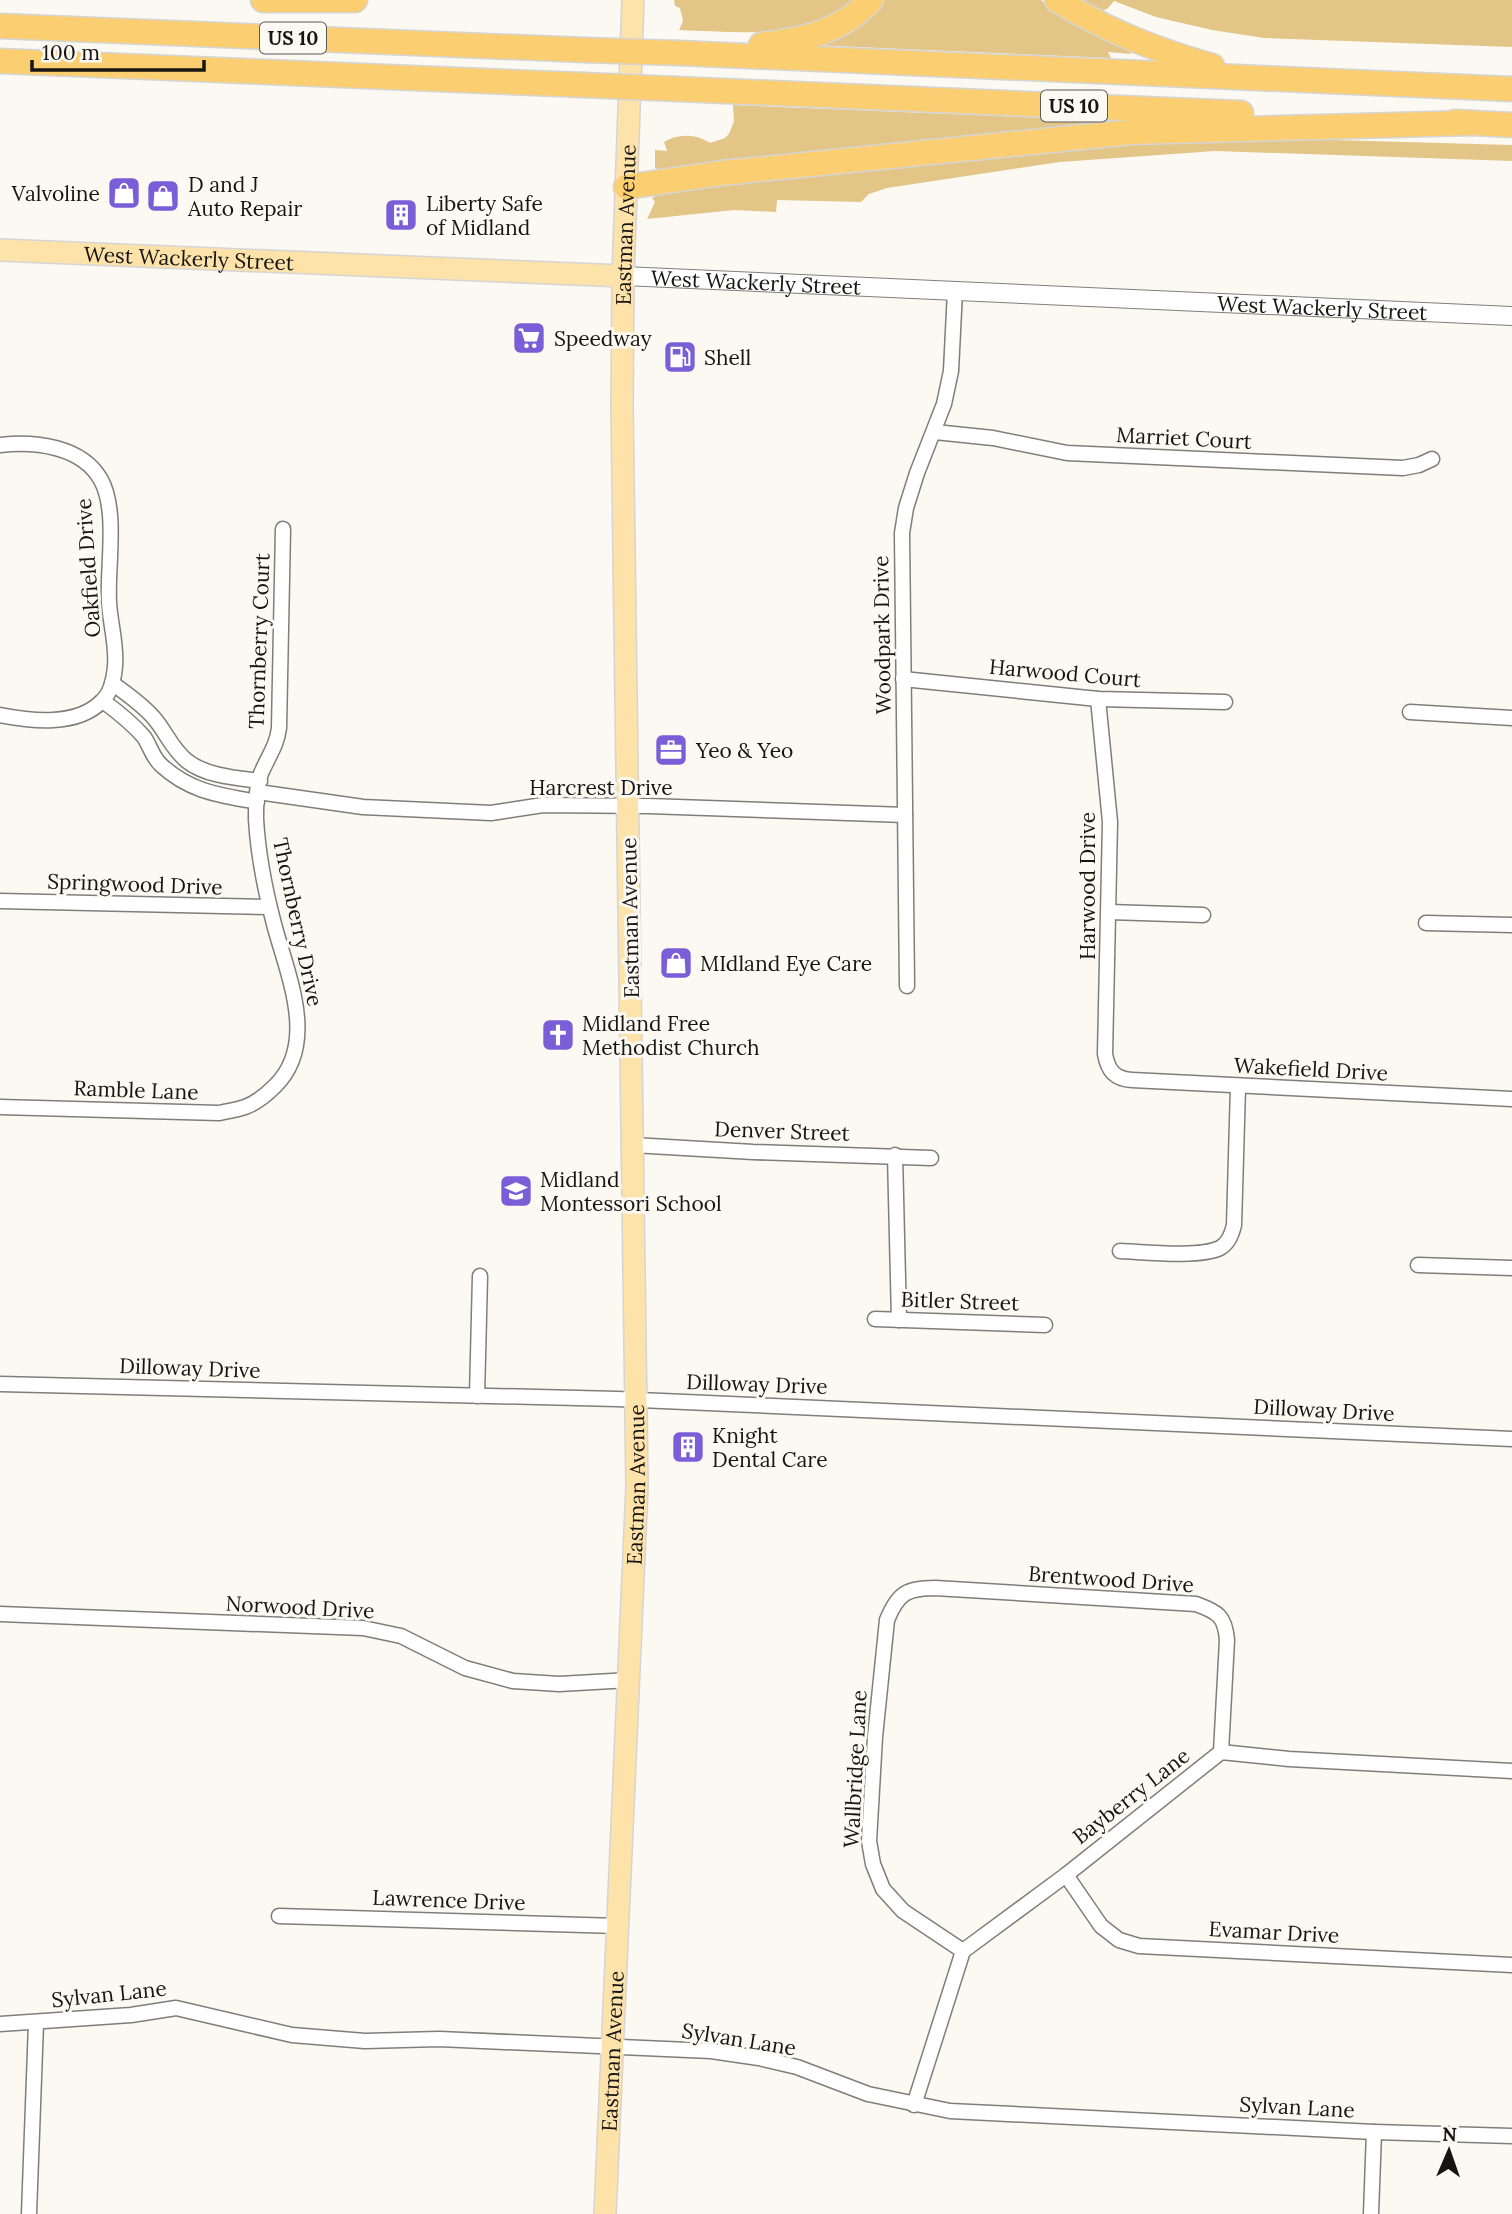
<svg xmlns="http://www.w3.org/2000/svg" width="1512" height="2214" font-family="Lora,serif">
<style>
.green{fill:#e3c588}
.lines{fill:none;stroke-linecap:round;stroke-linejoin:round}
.minor-casing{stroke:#807e79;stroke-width:17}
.tertiary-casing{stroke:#807e79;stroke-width:20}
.primary-casing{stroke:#d5d5d5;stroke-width:24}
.motorway-casing{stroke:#d5d5d5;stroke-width:27}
.minor{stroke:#fff;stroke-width:14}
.tertiary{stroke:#fff;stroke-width:18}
.primary{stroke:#fde2aa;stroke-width:21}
.motorway{stroke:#fbce71;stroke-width:24}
.motorway-bridge-casing{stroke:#d5d5d5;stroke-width:27;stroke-linecap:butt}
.motorway-bridge{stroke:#fbce71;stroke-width:24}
.labels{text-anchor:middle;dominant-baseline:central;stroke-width:6;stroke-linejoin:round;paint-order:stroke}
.shield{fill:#fcf9f3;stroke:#5b5956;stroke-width:2}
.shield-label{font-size:19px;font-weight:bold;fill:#161513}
.poi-label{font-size:21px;fill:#161513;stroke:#fcf9f3;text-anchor:start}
.street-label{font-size:21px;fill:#161513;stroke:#fcf9f3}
</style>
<rect width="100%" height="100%" fill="#fcf9f3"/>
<g class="green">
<path d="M674,0H855C803,41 741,32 679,30L683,21L680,8L675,6Z"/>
<polygon points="882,0 1041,0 1052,10 1116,42 1117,46 1130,51 1131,54 1108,52 1111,58 811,45"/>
<polygon points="1079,0 1512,0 1512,47 1264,38 1212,30 1156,17 1114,1 1108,8 1099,13"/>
<path d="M733,105L1143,122L663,171L655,168V150L667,151L664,142C678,133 697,134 710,143L725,138L729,134L734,121Z"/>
<polygon points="1220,137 1512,145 1512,161 1215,151 1060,162 887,188 869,194 861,202 777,200 776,212 734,210 647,219 655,202 652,198 662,192 1008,153"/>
</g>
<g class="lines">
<defs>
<g id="minor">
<polyline points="935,432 993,438 1067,453 1403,468 1419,465 1432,459"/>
<path d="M0,445C35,441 82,446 101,480C118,511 107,567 109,602C110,623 117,645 115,666C114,678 111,693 102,701C77,727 31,721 0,715"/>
<polyline points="903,679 1098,699 1225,702"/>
<path d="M112,683C127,694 142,704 154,718C166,732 172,749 187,761C206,776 236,778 260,781"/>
<path d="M1098,699L1110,822L1105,1054C1108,1071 1115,1079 1132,1080L1512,1099"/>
<path d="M103,701C118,712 132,723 144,737C150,746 153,758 161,765C190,792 220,795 257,802"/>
<polyline points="1410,712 1512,718"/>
<polyline points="258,792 363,807 491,813 543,805 648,806 905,815"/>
<polyline points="0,901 269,907"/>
<polyline points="1109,912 1203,915"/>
<polyline points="1426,923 1512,925"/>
<polyline points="907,986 902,533 906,508 917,473 944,404 951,371 955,291"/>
<path d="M0,1107L219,1113C227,1111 237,1110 245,1107C256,1103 267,1094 275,1086C319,1043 287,974 274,924C265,890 258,854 256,819C256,803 256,781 264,767C271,752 277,744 279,728L283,529"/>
<polyline points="633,1145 753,1152 931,1158"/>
<polyline points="895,1155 899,1320"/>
<path d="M1120,1251C1145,1252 1199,1258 1220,1248C1229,1243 1232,1234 1234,1225L1238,1087"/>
<polyline points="1418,1265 1512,1268"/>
<polyline points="875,1319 1045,1325"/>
<polyline points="0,1384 617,1399 1512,1439"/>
<polyline points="477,1396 480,1276"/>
<polyline points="0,1614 363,1628 401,1636 465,1668 513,1681 559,1684 630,1680"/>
<polyline points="1066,1875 1101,1926 1119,1940 1139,1946 1512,1965"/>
<polyline points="279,1916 618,1926"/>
<path d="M963,1951L903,1911L883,1889L873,1864L869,1841L875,1737L887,1620C898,1593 907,1588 935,1588L1196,1604C1218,1612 1225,1616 1227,1640L1221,1752"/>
<polyline points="0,2024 131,2015 176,2008 292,2035 365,2041 439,2039 711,2051 759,2058 797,2067 868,2094 950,2111 1374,2132 1512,2136"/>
<polyline points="914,2105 963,1951 1066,1875 1221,1752 1289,1759 1512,1771"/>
<polyline points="29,2214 36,2023"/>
<polyline points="1371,2214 1374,2132"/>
</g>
<g id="tertiary">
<path id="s1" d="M623,276L1512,316"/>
</g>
<g id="primary">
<path id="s2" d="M0,250L623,276"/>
<path id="s3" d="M605,2214L637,1486L622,406L623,276L633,0"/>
</g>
<g id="motorway">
<polyline points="263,0 355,0"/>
<path d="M1057,0C1108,31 1155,50 1212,66"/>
<polyline points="0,26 585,50"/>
<path d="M761,45C803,40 841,32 871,0"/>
<polyline points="679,53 1512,89"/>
<polyline points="0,61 583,85"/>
<polyline points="678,89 1241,113"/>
<polyline points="1455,122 1512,125"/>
<polyline points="626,187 722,173 1132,132 1471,123"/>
</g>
</defs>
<use href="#minor" class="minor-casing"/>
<use href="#tertiary" class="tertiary-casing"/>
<use href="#primary" class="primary-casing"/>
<use href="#motorway" class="motorway-casing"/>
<use href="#minor" class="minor"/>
<use href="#tertiary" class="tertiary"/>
<use href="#primary" class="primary"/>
<use href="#motorway" class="motorway"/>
<defs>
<g id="motorway-bridge">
<polyline points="585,50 679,53"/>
<polyline points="583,85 678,89"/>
</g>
</defs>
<use href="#motorway-bridge" class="motorway-bridge-casing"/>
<use href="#motorway-bridge" class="motorway-bridge"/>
</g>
<defs>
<symbol id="shop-square" viewBox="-11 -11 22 22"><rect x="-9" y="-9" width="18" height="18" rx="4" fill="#795ed8" stroke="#fcf9f3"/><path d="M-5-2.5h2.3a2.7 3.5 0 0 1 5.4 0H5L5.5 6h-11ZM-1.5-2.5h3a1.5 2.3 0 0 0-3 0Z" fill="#fff"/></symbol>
<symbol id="building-square" viewBox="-11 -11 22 22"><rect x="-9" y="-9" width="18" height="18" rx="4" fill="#795ed8" stroke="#fcf9f3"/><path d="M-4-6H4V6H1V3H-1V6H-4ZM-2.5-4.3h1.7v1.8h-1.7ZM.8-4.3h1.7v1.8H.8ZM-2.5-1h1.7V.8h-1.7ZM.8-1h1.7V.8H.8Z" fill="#fff"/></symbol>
<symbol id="supermarket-square" viewBox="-11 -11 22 22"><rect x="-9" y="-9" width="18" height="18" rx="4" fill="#795ed8" stroke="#fcf9f3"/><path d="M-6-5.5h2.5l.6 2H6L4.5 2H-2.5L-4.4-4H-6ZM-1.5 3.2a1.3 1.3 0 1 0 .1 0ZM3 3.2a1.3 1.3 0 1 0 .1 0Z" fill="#fff"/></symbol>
<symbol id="fuel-square" viewBox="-11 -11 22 22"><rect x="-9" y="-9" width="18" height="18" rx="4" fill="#795ed8" stroke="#fcf9f3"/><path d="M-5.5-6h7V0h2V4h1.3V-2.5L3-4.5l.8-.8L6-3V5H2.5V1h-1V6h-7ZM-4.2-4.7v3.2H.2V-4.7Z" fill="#fff"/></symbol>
<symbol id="office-square" viewBox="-11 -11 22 22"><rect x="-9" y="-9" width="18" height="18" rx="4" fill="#795ed8" stroke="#fcf9f3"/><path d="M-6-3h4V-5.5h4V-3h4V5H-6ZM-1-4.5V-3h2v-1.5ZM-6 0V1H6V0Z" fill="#fff"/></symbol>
<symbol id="church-square" viewBox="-11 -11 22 22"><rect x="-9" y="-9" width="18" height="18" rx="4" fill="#795ed8" stroke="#fcf9f3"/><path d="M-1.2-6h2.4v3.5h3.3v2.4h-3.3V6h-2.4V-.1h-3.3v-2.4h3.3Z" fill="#fff"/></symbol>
<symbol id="school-square" viewBox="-11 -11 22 22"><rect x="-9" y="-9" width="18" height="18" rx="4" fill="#795ed8" stroke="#fcf9f3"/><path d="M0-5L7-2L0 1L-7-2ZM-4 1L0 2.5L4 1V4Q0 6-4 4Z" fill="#fff"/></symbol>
</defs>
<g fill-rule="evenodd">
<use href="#shop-square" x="105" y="174" width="38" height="38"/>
<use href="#shop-square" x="144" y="177" width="38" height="38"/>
<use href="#building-square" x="382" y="196" width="38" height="38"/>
<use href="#supermarket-square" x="510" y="319" width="38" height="38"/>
<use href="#fuel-square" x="661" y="338" width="38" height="38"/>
<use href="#office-square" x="652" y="731" width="38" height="38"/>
<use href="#shop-square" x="657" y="944" width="38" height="38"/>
<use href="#church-square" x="539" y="1016" width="38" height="38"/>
<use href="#school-square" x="497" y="1172" width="38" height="38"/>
<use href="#building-square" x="669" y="1428" width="38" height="38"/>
</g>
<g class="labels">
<g class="shield">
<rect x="260" y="22.5" width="66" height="31" rx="5"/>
<rect x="1041" y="90.5" width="66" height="31" rx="5"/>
</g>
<g class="shield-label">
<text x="293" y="38">US 10</text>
<text x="1074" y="106">US 10</text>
</g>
<g class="poi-label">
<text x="188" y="184">D and J<tspan x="188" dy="24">Auto Repair</tspan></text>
<text x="100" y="193" text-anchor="end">Valvoline</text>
<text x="426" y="203">Liberty Safe<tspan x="426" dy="24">of Midland</tspan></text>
<text x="554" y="338">Speedway</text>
<text x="704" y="357">Shell</text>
<text x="696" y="750">Yeo &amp; Yeo</text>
<text x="700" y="963">MIdland Eye Care</text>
<text x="582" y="1023">Midland Free<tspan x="582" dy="24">Methodist Church</tspan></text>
<text x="540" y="1179">Midland<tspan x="540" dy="24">Montessori School</tspan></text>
<text x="712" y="1435">Knight<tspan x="712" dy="24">Dental Care</tspan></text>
</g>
<g class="street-label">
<text stroke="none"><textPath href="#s3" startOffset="1990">Eastman Avenue</textPath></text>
<text stroke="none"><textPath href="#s2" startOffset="189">West Wackerly Street</textPath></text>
<text stroke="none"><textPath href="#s1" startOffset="133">West Wackerly Street</textPath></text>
<text stroke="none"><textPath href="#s1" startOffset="700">West Wackerly Street</textPath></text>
<text transform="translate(1184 438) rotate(3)">Marriet Court</text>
<text transform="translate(88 568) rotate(-94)">Oakfield Drive</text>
<text transform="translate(882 635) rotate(-91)">Woodpark Drive</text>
<text transform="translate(259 641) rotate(-88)">Thornberry Court</text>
<text transform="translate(1065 673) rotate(5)">Harwood Court</text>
<text x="601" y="787">Harcrest Drive</text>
<text transform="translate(135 884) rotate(2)">Springwood Drive</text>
<text transform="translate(1087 886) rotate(-90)">Harwood Drive</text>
<text transform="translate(630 918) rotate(-91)">Eastman Avenue</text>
<text transform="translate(298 922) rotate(78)">Thornberry Drive</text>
<text transform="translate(1311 1069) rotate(3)">Wakefield Drive</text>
<text transform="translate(136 1090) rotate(2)">Ramble Lane</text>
<text transform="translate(782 1131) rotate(2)">Denver Street</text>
<text transform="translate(960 1301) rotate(2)">Bitler Street</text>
<text transform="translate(190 1368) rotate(2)">Dilloway Drive</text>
<text transform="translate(757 1384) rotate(2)">Dilloway Drive</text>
<text transform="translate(1324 1410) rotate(3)">Dilloway Drive</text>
<text stroke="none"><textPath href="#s3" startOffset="730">Eastman Avenue</textPath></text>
<text transform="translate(1111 1579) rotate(4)">Brentwood Drive</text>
<text transform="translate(300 1607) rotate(3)">Norwood Drive</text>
<text transform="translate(855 1769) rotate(-87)">Wallbridge Lane</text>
<text transform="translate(1131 1796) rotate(-38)">Bayberry Lane</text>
<text transform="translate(449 1900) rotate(2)">Lawrence Drive</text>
<text transform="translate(1274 1932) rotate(3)">Evamar Drive</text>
<text transform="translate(109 1994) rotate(-6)">Sylvan Lane</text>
<text transform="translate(739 2039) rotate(9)">Sylvan Lane</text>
<text stroke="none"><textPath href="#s3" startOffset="163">Eastman Avenue</textPath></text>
<text transform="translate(1297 2107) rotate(3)">Sylvan Lane</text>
</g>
</g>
<g transform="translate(1449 2151) rotate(2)" stroke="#fcf9f3" stroke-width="5" paint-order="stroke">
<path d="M0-5L12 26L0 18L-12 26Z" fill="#161513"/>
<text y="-10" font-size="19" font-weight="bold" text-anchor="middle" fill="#161513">N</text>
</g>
<path d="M32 60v10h172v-10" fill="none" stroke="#161513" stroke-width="3.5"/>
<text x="42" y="60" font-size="21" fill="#161513" stroke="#fcf9f3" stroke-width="5" paint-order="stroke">100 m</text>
</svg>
